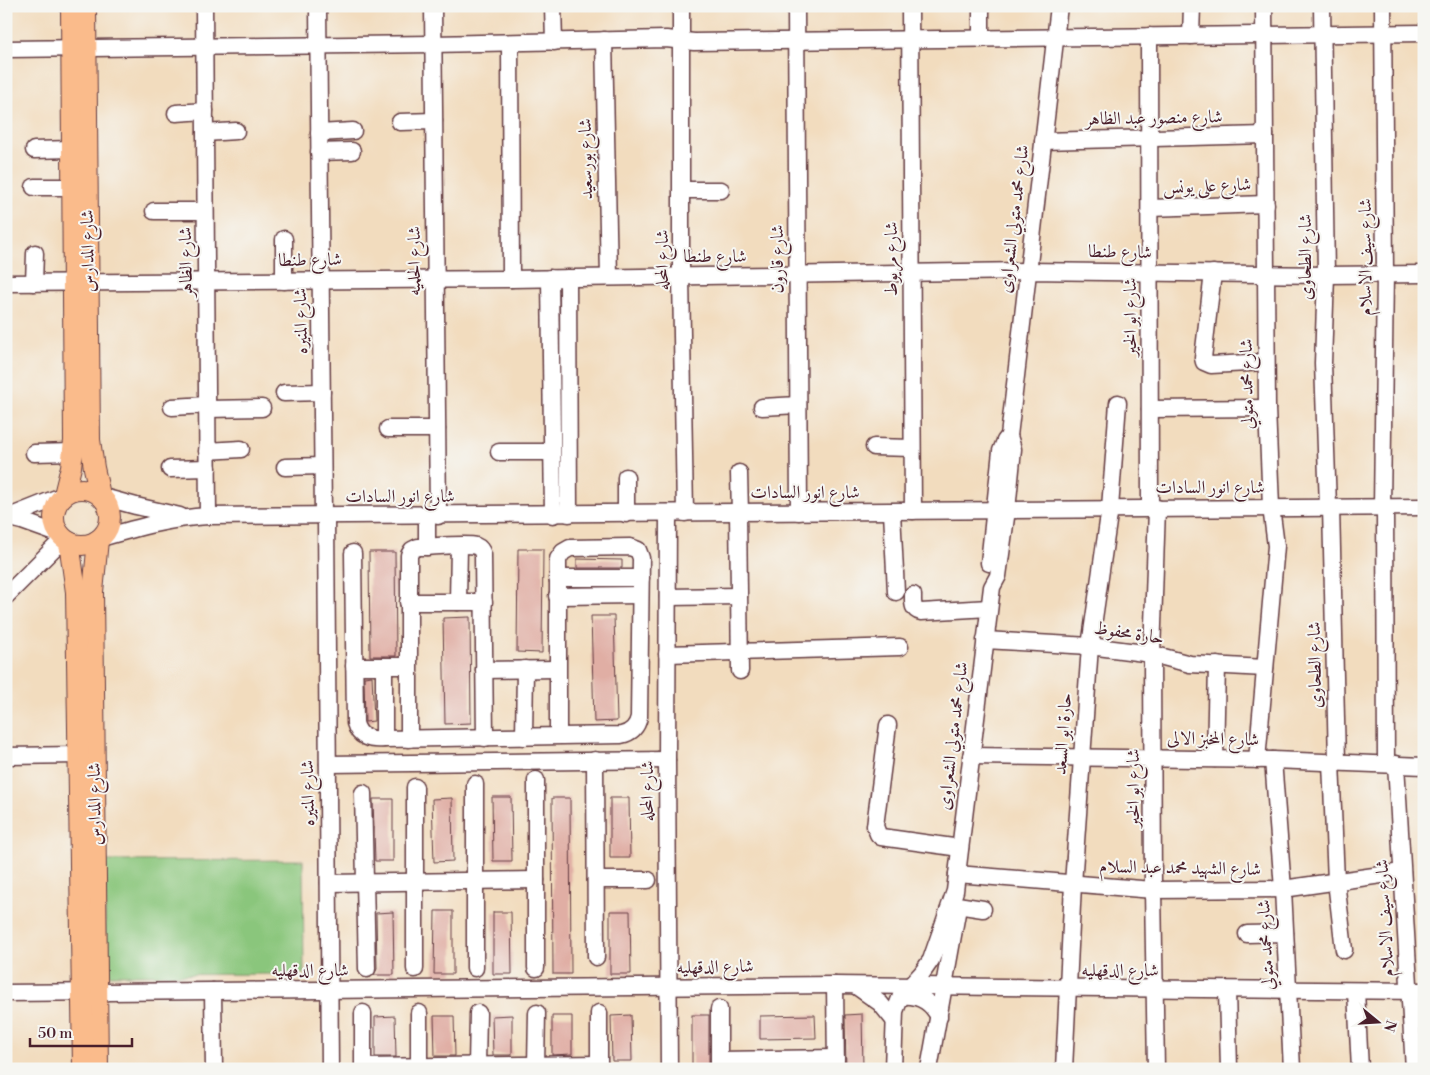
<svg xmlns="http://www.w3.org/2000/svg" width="1430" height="1075" font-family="'Libre Bodoni',Amiri,serif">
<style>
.green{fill:#8ac67b;stroke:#6a7253}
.building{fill:#e0aea4}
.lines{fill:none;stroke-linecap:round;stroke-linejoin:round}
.minor-casing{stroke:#633b41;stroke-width:19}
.major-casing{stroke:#633b41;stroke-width:22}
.minor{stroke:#fff;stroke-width:16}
.major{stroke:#fabb8b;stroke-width:20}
.labels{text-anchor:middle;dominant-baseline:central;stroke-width:4;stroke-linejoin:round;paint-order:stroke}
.street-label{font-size:18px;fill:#4a1f2b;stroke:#f6f6f2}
</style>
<rect width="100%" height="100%" fill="#f6f6f2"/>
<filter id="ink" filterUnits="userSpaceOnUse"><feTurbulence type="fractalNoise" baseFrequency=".02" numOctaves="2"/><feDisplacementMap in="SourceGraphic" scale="10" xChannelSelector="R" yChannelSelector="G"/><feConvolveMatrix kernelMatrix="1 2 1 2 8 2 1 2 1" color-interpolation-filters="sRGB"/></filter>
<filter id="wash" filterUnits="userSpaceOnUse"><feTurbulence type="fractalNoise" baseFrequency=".0096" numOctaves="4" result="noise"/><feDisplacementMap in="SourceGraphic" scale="20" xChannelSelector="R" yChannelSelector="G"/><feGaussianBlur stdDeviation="1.12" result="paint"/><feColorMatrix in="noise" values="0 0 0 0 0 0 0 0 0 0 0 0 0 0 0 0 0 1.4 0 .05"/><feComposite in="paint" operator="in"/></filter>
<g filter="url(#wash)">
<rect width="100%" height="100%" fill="#f2dcbe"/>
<polygon class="green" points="303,860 304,974 105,975 105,861"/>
<g id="blocks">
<g class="building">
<polygon points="518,549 543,549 542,653 517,652"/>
<polygon points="369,552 395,552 396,656 370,656"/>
<polygon points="577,559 622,560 622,568 577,568"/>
<polygon points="591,616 614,616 617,721 594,722"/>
<polygon points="470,617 471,723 445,724 443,618"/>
<polygon points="372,676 374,721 365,722 364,677"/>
<polygon points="492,797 511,797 512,861 493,861"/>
<polygon points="452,798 453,861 434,862 432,799"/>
<polygon points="552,798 570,798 571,974 553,974"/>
<polygon points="610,798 629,798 630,858 610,858"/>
<polygon points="373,799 393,799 393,861 375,861"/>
<polygon points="435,911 453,911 453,974 434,974"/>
<polygon points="610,911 630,911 631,974 610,974"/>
<polygon points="393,912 394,975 374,975 377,969 376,913"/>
<polygon points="493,912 511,912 512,974 493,974"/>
<polygon points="862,1014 863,1069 846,1069 845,1015"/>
<polygon points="512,1015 512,1055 493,1055 492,1016"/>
<polygon points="631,1015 632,1061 612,1061 611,1016"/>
<rect x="692" y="1015" width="17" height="54"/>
<polygon points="815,1015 816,1038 760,1039 760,1016"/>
<polygon points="395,1016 396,1057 375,1057 375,1017"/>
<polygon points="434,1016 454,1016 455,1056 435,1056"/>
<polygon points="552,1016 572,1016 572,1054 552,1055"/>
</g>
</g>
</g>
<g filter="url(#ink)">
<use href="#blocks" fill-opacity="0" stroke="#633b41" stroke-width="1"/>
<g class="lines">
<defs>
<g id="minor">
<polyline points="204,6 208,516"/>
<polyline points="318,6 323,516"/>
<polyline points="433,6 438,516"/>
<polyline points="553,6 554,42"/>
<polyline points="681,6 681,276 685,513"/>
<polyline points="796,6 799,512"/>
<polyline points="910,6 913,511"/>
<polyline points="981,6 981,39"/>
<polyline points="1322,6 1326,275 1323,363 1328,507"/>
<polyline points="1149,36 1150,508"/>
<polyline points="1191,36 1192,6"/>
<polyline points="604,40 609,277"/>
<polyline points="510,43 511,279"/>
<polyline points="6,49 433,44 666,39 694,42 1424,33"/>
<polyline points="176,113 205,111"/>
<polyline points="400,122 434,121"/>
<polyline points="205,133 236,131"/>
<polyline points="319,133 353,131"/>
<polyline points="1043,141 1265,135"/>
<polyline points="34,150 71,149"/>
<polyline points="319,152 352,151"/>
<polyline points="34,187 72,187"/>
<polyline points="682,190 721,190"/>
<polyline points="1150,208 1266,204"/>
<polyline points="154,211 205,211"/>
<polyline points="284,239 284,281"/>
<polyline points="1213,273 1203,358 1204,362 1211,365 1266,362"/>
<polyline points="550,278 553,515"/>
<polyline points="568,278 569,514"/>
<polyline points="6,283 511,279 1028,271 1326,275 1424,274"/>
<polyline points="34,283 35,253"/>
<polyline points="284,393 322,392"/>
<polyline points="172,407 207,405"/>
<polyline points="762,407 798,405"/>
<polyline points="207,409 262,408"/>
<polyline points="1150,409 1267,408"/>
<polyline points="388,429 437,429"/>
<polyline points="874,447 912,448"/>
<polyline points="207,451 241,449"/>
<polyline points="499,452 552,452"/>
<polyline points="34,453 73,452"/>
<polyline points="285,467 322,466"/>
<polyline points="170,469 208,468"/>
<polyline points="739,473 740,513"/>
<polyline points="626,477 626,514"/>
<polyline points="103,497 136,506 180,516"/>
<polyline points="1331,507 1337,762"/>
<polyline points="1382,507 1385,274 1383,6"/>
<polyline points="1385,507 1386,764"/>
<polyline points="892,512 896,592"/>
<polyline points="668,513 667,760 669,1069"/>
<polyline points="738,513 740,671"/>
<polyline points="326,516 330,1069"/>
<polyline points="427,516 427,547"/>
<polyline points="6,517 22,521 61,535"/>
<polyline points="9,517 64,495"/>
<path d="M101,538C136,528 171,518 208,516C613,516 1018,507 1424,507"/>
<path d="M353,553L355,723C359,738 370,740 384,739L621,735C631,733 637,727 639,717L641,558L638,550L630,547L570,548L563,552L558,559V736"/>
<polyline points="989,563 1001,451 1005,441 1009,436"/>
<polyline points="557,578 641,578"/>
<path d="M913,595C913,603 912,610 921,612L989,608"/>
<polyline points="6,596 64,538"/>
<polyline points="557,596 640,595"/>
<polyline points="668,597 739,596"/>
<polyline points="408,602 484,602"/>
<polyline points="458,602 459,546"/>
<polyline points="985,640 1090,646 1152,654 1190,664 1265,668"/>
<polyline points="667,654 900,647"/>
<polyline points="354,666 408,666"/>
<polyline points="484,670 557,669"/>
<polyline points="888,725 875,826 878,834 881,837 960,848"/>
<polyline points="524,737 525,669"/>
<polyline points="384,739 384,666"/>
<path d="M409,739V555L412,550L418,547C430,547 467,543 476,546C481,548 482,551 483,555L485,738"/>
<polyline points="6,756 79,755"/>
<polyline points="971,756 1273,760 1424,766"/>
<polyline points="1215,759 1217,665"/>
<polyline points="595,760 596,957"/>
<polyline points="1257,760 1276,546 1271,507 1267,408 1264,6"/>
<polyline points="1273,760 1283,889 1292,1069"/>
<polyline points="1331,762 1336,881 1344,950"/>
<polyline points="328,764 667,760"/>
<polyline points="1396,764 1414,1069"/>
<polyline points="536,780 536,968"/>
<polyline points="363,793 367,969"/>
<polyline points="957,874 1153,890 1283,889 1402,872"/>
<polyline points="596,880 648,880"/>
<polyline points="329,883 536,880"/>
<polyline points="957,905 983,909"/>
<polyline points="1247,934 1285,933"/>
<polyline points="475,968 475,784"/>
<polyline points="415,969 415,787"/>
<polyline points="835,985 836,1069"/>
<polyline points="856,986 880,1003 893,1019"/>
<polyline points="1227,990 1229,1069"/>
<polyline points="213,991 214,1069"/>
<polyline points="1356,991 1360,1069"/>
<path d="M6,993L835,985C1031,988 1228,989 1424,991"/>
<path d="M901,996C918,994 931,1001 939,1017"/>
<polyline points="363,1013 363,1069"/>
<polyline points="719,1060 836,1058"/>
<polyline points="536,1065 537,1013"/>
<polyline points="419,1066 419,1013"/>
<polyline points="477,1066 478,1013"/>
<polyline points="363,1067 599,1064"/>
<polyline points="599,1069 599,1013"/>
<polyline points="719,1069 719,1009"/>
<polyline points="893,1069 895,1011 901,996 922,973 931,960 955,891 992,587 998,576 1007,510 1013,449 1009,436 1059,6"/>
<polyline points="929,1069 957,913"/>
<polyline points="1064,1069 1073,884 1090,646 1110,508 1118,403"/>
<polyline points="1156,1069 1153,890 1152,654 1157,508"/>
</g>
<g id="major">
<polyline points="86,6 90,440 94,468 100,495"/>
<circle cx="82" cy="517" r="28"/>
<polyline points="64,495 71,467 74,441 71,6"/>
<polyline points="98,540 93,592 98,1069"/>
<polyline points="69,542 76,592 83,1069"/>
</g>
</defs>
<use href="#minor" class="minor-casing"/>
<use href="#major" class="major-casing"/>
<use href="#minor" class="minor"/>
<use href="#major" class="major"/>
</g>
</g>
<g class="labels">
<g class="street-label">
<text transform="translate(1154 118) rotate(-1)">شارع منصور عبد الظاهر</text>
<text transform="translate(586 159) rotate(-91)">شارع بورسعيد</text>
<text transform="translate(1207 186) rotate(-2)">شارع على يونس</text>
<text transform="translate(1014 219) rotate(-83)">شارع محمد متولي الشعراوى</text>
<text transform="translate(88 251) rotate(-91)">شارع المدارس</text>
<text transform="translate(1120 252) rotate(1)">شارع طنطا</text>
<text x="715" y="256">شارع طنطا</text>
<text transform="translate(1305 257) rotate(-90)">شارع الطحاوى</text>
<text transform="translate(1365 257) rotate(-90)">شارع سيف الاسلام</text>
<text transform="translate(777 259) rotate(-90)">شارع قارون</text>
<text transform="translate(891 259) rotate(-90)">شارع مريوط</text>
<text transform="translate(310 260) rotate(-1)">شارع طنطا</text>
<text transform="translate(662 260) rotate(-90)">شارع المحله</text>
<text transform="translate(414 261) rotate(-90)">شارع الحلميه</text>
<text transform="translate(186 262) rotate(-91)">شارع الظاهر</text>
<text transform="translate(1130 317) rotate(-90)">شارع ابو الخير</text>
<text transform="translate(301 321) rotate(-91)">شارع المنيره</text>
<text transform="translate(1247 384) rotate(-91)">شارع محمد متولي</text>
<text x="1210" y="487">شارع انور السادات</text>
<text x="805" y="492">شارع انور السادات</text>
<text x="400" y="496">شارع انور السادات</text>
<text transform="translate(1129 633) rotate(9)">حارة محفوظ</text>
<text transform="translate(1315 665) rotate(-91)">شارع الطحاوى</text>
<text transform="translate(1063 734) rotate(-86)">حارة ابو السعد</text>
<text transform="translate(953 736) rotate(-83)">شارع محمد متولي الشعراوى</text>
<text transform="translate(1213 739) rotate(1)">شارع المخبز الالى</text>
<text transform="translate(1133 788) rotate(-90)">شارع ابو الخير</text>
<text transform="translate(647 791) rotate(-90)">شارع المحله</text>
<text transform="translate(308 793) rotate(-91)">شارع المنيره</text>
<text transform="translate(95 804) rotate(-91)">شارع المدارس</text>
<text transform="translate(1180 868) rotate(1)">شارع الشهيد محمد عبد السلام</text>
<text transform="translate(1385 918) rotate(-93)">شارع سيف الاسلام</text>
<text transform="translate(1266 945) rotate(-93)">شارع محمد متولي</text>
<text transform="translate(715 967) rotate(-1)">شارع الدقهليه</text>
<text x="310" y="970">شارع الدقهليه</text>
<text x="1120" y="970">شارع الدقهليه</text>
</g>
</g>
<rect width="1430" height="1075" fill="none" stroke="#f6f6f2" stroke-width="25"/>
<g transform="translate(1378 1022) rotate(108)" stroke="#f6f6f2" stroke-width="4" paint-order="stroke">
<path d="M0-4L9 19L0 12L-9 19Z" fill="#4a1f2b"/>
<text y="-8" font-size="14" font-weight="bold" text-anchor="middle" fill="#4a1f2b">N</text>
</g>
<path d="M30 1038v8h102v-8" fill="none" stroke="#4a1f2b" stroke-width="2.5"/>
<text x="38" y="1038" font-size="15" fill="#4a1f2b" stroke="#f6f6f2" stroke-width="4" paint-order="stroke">50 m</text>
</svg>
